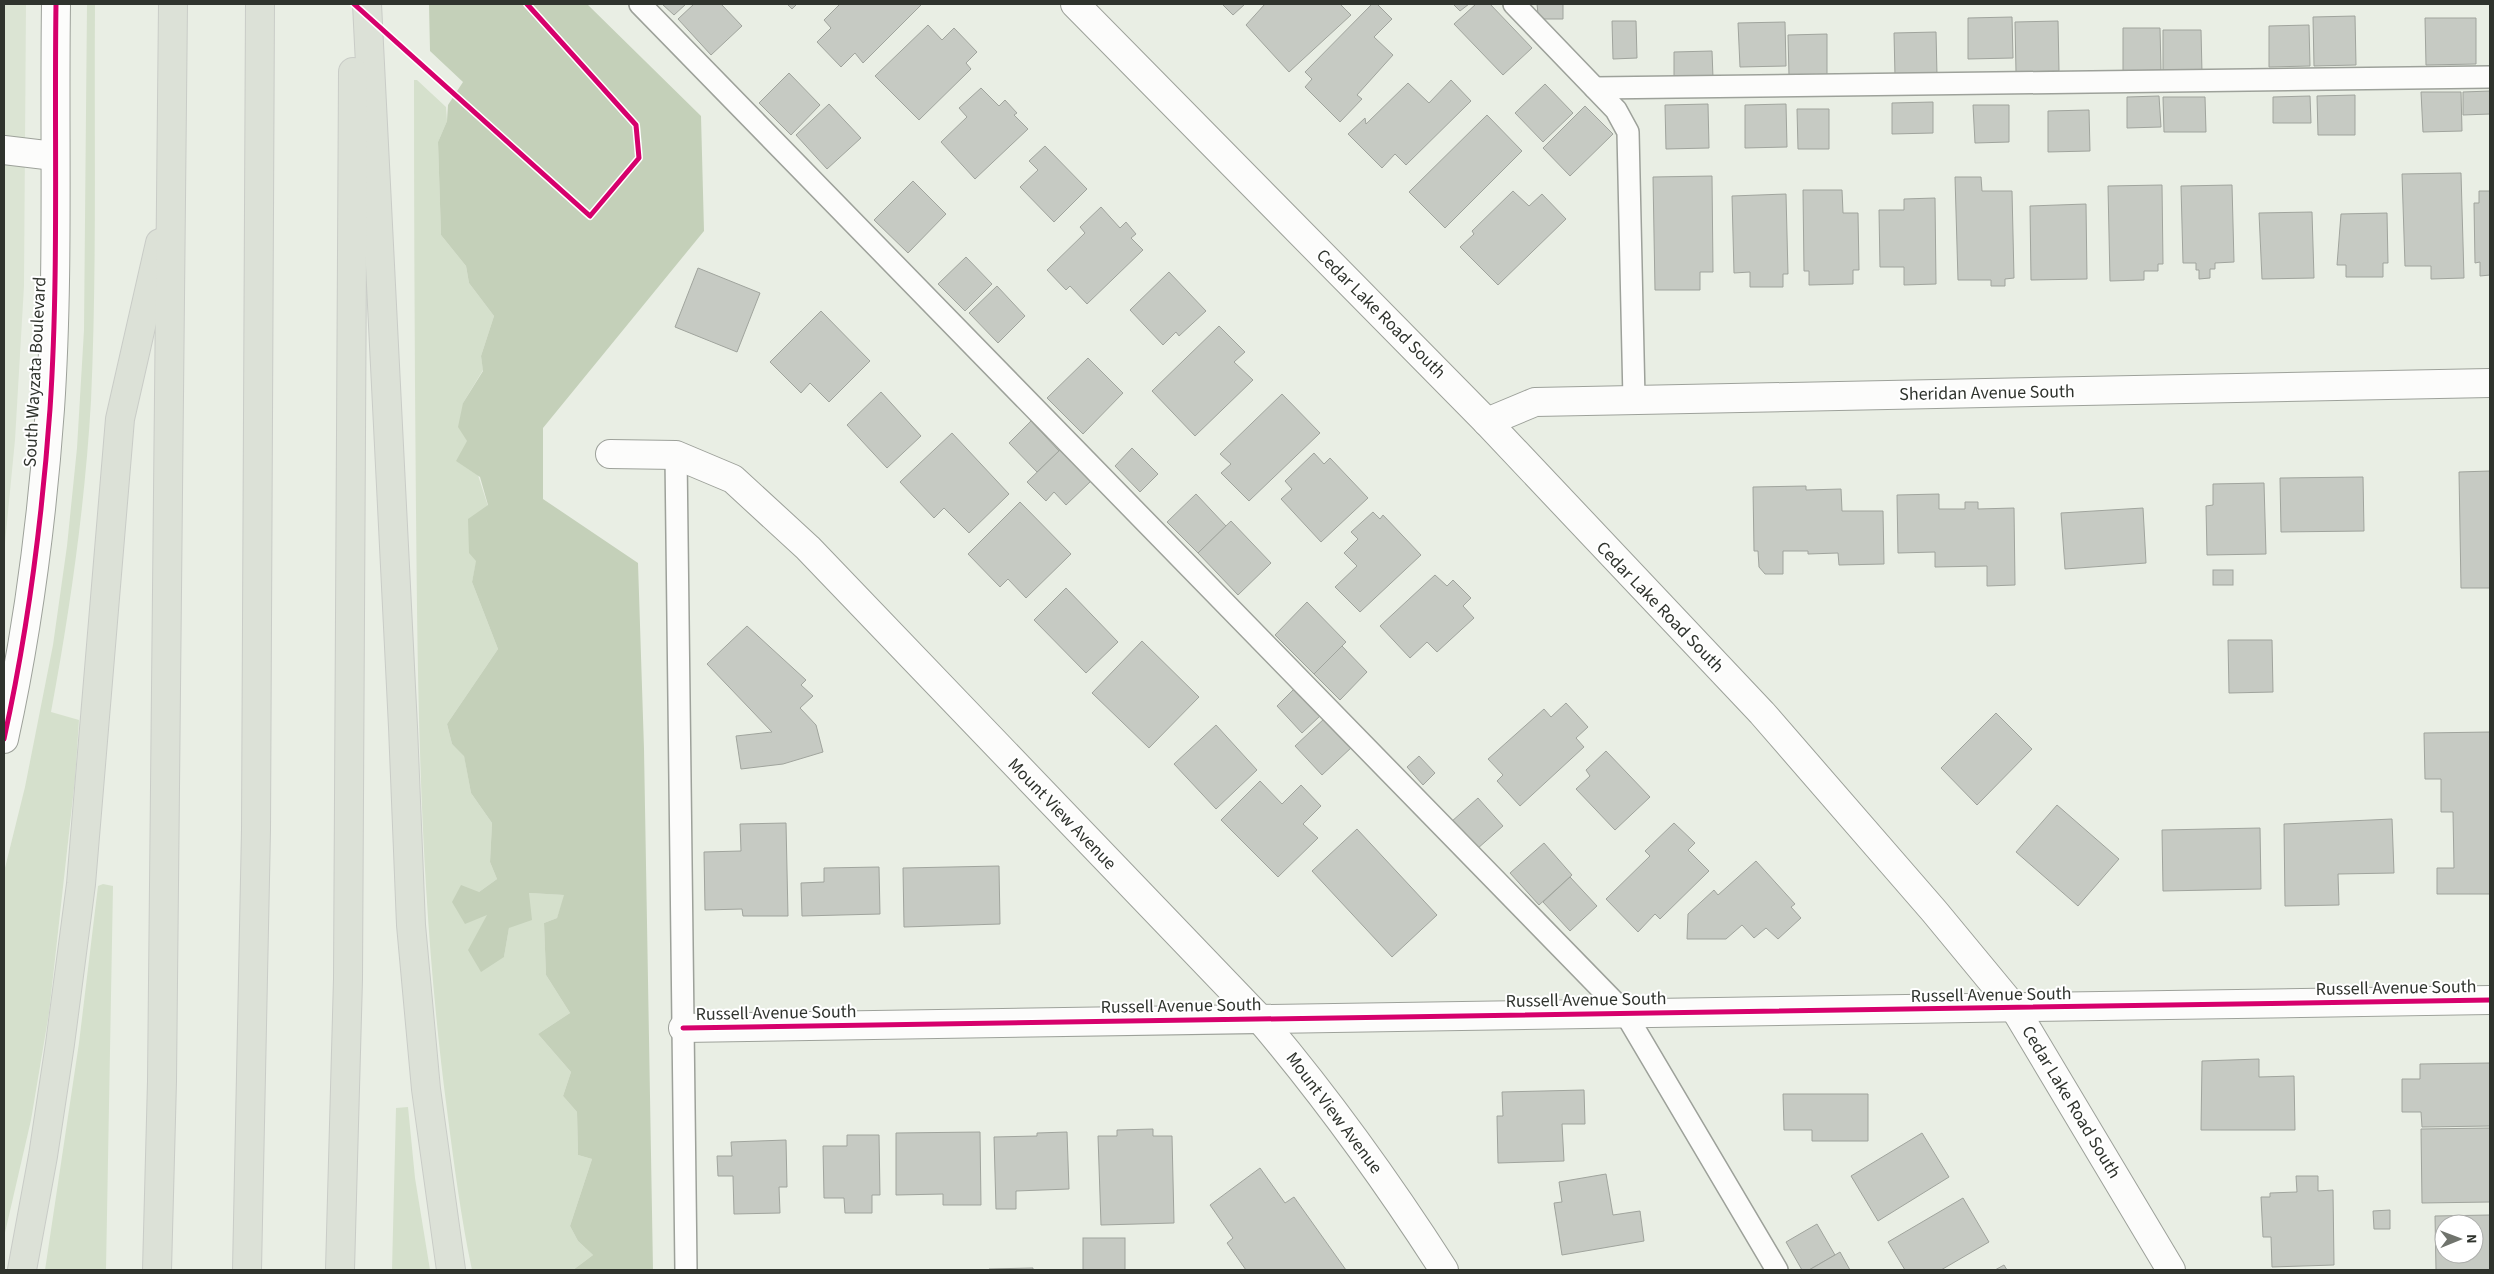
<svg xmlns="http://www.w3.org/2000/svg" width="2494" height="1274" font-family="'Source Sans 3',sans-serif">
<style>
.built{fill:#dbe4d3}
.green{fill:#d5e0cc}
.forest{fill:#c4d0b9}
.building{fill:#c6cac3;stroke:#a0a49d;fill-rule:evenodd}
.lines{fill:none;stroke-linecap:round;stroke-linejoin:round}
.service-casing{stroke:#9da19a;stroke-width:24}
.minor-casing{stroke:#9da19a;stroke-width:30}
.tertiary-casing{stroke:#9da19a;stroke-width:30}
.motorway-casing{stroke:#c9ccc7;stroke-width:30}
.service{stroke:#fcfcfb;stroke-width:21}
.minor{stroke:#fcfcfb;stroke-width:28}
.tertiary{stroke:#fcfcfb;stroke-width:28}
.motorway{stroke:#dce1d7;stroke-width:28}
.cycleway-casing{stroke:#fff;stroke-width:8}
.cycleway{stroke:#d6006c;stroke-width:5}
.labels{text-anchor:middle;dominant-baseline:central;stroke-width:4;stroke-linejoin:round;paint-order:stroke}
.street-label{font-size:18px;fill:#2f332d;stroke:#fff}
</style>
<rect width="100%" height="100%" fill="#e9eee4"/>
<polygon class="built" points="4,4 26,4 24,286 15,440 4,553"/>
<g class="green">
<path d="M87,4H95C94,136 97,269 91,401C85,505 70,610 51,712L79,720L75,779L49,1013L31,1120L4,1237V872L25,787L53,645L67,546L77,448L84,330Z"/>
<path d="M414,80H417L446,107L447,121L438,142L441,235L466,266L469,283L494,316L481,356L483,370L463,403L467,441L488,506L472,582L498,649L447,724L452,744L464,755L471,793L492,823L490,862L497,879L479,892L504,957L509,928L529,893L565,895L557,918L544,923L546,975L570,1013L538,1034L571,1072L563,1096L577,1112L578,1155L592,1159L570,1226L578,1241L593,1255L573,1270H472C461,1218 454,1164 447,1110C425,944 419,776 417,608C415,432 414,256 414,80Z"/>
<polygon points="103,884 113,886 106,1270 45,1270 79,1043 98,886"/>
<polygon points="408,1107 415,1178 430,1270 392,1270 396,1108"/>
</g>
<polygon class="forest" points="429,4 587,4 701,116 704,231 543,428 543,499 638,563 644,749 653,1270 573,1270 593,1255 578,1241 570,1226 592,1159 578,1155 577,1112 563,1096 571,1072 538,1034 570,1013 546,975 544,923 557,918 564,895 529,893 532,920 509,928 504,957 481,972 468,950 487,915 465,924 452,902 461,885 479,892 497,879 490,862 492,823 471,793 464,756 452,744 447,724 498,649 472,582 476,561 469,553 468,519 488,505 480,477 456,461 467,441 458,427 463,403 483,371 481,356 494,316 469,283 466,266 441,235 438,142 447,121 448,105 463,82 430,51"/>
<g class="building">
<polygon points="662,4 686,4 674,15"/>
<polygon points="694,4 721,4 742,26 711,55 678,19"/>
<polygon points="787,4 797,4 792,9"/>
<polygon points="840,4 922,4 863,63 855,53 841,67 817,42 831,28 824,20"/>
<polygon points="1222,4 1245,4 1233,15"/>
<polygon points="1265,4 1340,4 1351,15 1289,72 1246,25"/>
<polygon points="1372,4 1377,4 1392,19 1374,37 1393,55 1357,95 1362,99 1340,122 1305,87 1312,79 1305,72"/>
<polygon points="1453,4 1469,4 1460,11"/>
<polygon points="1476,4 1490,4 1532,48 1503,75 1454,24"/>
<polygon points="1537,4 1563,4 1563,19 1543,19 1538,14"/>
<polygon points="2355,16 2356,65 2314,66 2313,17"/>
<polygon points="2012,17 2013,58 1968,59 1968,18"/>
<polygon points="2425,18 2476,18 2476,64 2426,65"/>
<polygon points="1612,21 1636,21 1637,58 1613,59"/>
<polygon points="2058,21 2059,71 2016,72 2015,22"/>
<polygon points="1785,22 1786,66 1740,67 1738,23"/>
<polygon points="928,25 942,40 954,28 977,52 966,63 971,69 919,120 875,76"/>
<polygon points="2309,25 2310,66 2269,67 2269,26"/>
<polygon points="2123,28 2160,28 2161,70 2123,71"/>
<polygon points="2163,30 2201,30 2202,73 2163,73"/>
<polygon points="1936,32 1937,75 1895,76 1894,33"/>
<polygon points="1827,34 1827,76 1789,76 1788,35"/>
<polygon points="1712,51 1713,78 1674,79 1674,52"/>
<polygon points="789,73 820,105 791,135 759,103"/>
<polygon points="1451,80 1471,101 1406,165 1395,154 1382,168 1348,134 1365,118 1366,124 1408,83 1429,103"/>
<polygon points="1545,84 1573,113 1543,142 1515,113"/>
<polygon points="981,88 999,106 1005,100 1017,113 1014,115 1028,129 975,179 941,142 967,117 959,108"/>
<polygon points="2490,91 2490,114 2463,115 2463,92"/>
<polygon points="2421,92 2461,92 2462,131 2423,132"/>
<polygon points="2355,95 2355,135 2318,135 2317,96"/>
<polygon points="2159,96 2161,127 2127,128 2127,97"/>
<polygon points="2310,96 2311,123 2273,123 2273,97"/>
<polygon points="2163,97 2205,97 2206,132 2164,132"/>
<polygon points="1933,102 1933,133 1892,134 1892,103"/>
<polygon points="829,104 861,138 827,169 796,135"/>
<polygon points="1708,104 1709,148 1666,149 1665,105"/>
<polygon points="1786,104 1787,147 1745,148 1745,105"/>
<polygon points="1973,105 2009,105 2009,142 1975,143"/>
<polygon points="1585,106 1613,134 1570,176 1543,148"/>
<polygon points="1797,109 1829,109 1829,149 1798,149"/>
<polygon points="2089,110 2090,151 2048,152 2048,111"/>
<polygon points="1487,115 1522,151 1445,228 1409,192"/>
<polygon points="1045,146 1087,189 1054,222 1020,187 1038,170 1029,161"/>
<polygon points="2461,173 2464,278 2431,279 2431,266 2405,266 2402,174"/>
<polygon points="1712,176 1713,272 1700,272 1700,290 1655,290 1653,177"/>
<polygon points="1955,177 1981,177 1982,191 2012,191 2014,278 2005,279 2005,286 1991,286 1991,280 1958,280"/>
<polygon points="913,181 946,214 908,253 874,220"/>
<polygon points="2162,185 2163,264 2158,264 2158,271 2144,271 2144,280 2110,281 2108,186"/>
<polygon points="2232,185 2234,262 2215,263 2215,269 2210,269 2210,278 2199,279 2199,270 2196,270 2196,263 2183,263 2181,186"/>
<polygon points="1803,190 1842,190 1843,213 1858,213 1859,270 1853,270 1853,284 1809,285 1809,271 1804,271"/>
<polygon points="1513,191 1529,206 1542,194 1566,219 1498,285 1460,247 1474,234 1472,231"/>
<polygon points="2479,191 2490,191 2490,275 2480,276 2480,262 2475,263 2474,203 2479,203"/>
<polygon points="1786,194 1788,274 1783,274 1783,287 1750,287 1750,272 1734,273 1732,196"/>
<polygon points="1935,198 1936,284 1904,285 1904,267 1880,267 1879,210 1904,210 1904,199"/>
<polygon points="2086,204 2087,279 2031,280 2030,206"/>
<polygon points="1101,207 1120,228 1126,222 1136,234 1131,238 1143,250 1087,304 1070,286 1066,290 1047,270 1085,233 1080,227"/>
<polygon points="2312,212 2314,278 2262,279 2259,213"/>
<polygon points="2387,213 2388,263 2383,263 2383,277 2346,277 2346,265 2337,265 2341,214"/>
<polygon points="966,257 992,284 965,311 938,284"/>
<polygon points="698,268 760,293 737,352 675,327"/>
<polygon points="1169,272 1206,311 1179,336 1176,332 1163,345 1130,310"/>
<polygon points="997,286 1025,316 998,343 969,313"/>
<polygon points="821,311 870,361 829,402 810,383 801,393 770,362"/>
<polygon points="1219,326 1245,352 1234,362 1253,380 1195,436 1152,391"/>
<polygon points="1088,358 1123,393 1083,434 1047,398"/>
<polygon points="881,392 921,436 887,468 847,425"/>
<polygon points="1282,394 1320,433 1249,501 1221,473 1231,464 1220,454"/>
<polygon points="1031,421 1059,451 1037,472 1009,443"/>
<polygon points="952,433 1009,494 969,533 944,508 934,518 900,482"/>
<polygon points="1132,448 1158,474 1140,492 1115,466"/>
<polygon points="1061,449 1091,481 1066,505 1054,492 1046,501 1027,482"/>
<polygon points="1314,453 1324,464 1330,458 1368,498 1321,542 1281,499 1292,489 1285,481"/>
<polygon points="2490,471 2490,588 2461,588 2459,472"/>
<polygon points="2363,477 2364,531 2281,532 2280,478"/>
<polygon points="2264,483 2266,554 2207,555 2206,506 2213,505 2213,484"/>
<polygon points="1806,486 1806,490 1841,489 1842,511 1883,511 1884,564 1839,565 1838,553 1808,554 1808,551 1783,551 1783,574 1765,574 1759,567 1758,551 1754,551 1753,487"/>
<polygon points="1196,494 1226,526 1198,553 1167,522"/>
<polygon points="1939,494 1939,509 1965,509 1965,502 1978,502 1978,509 2014,508 2015,585 1987,586 1987,566 1935,567 1935,552 1898,553 1897,495"/>
<polygon points="1020,502 1071,554 1026,598 1008,579 1000,587 968,554"/>
<polygon points="2143,508 2146,563 2065,569 2061,513"/>
<polygon points="1373,512 1380,519 1383,515 1421,555 1360,612 1335,587 1357,566 1344,553 1358,539 1351,532"/>
<polygon points="1231,521 1271,563 1238,595 1198,553"/>
<rect x="2213" y="570" width="20" height="15"/>
<polygon points="1435,575 1447,586 1453,580 1471,598 1463,606 1474,618 1437,652 1427,642 1410,658 1380,626"/>
<polygon points="1066,588 1118,642 1086,673 1034,620"/>
<polygon points="1307,602 1346,642 1314,674 1275,635"/>
<polygon points="747,626 806,680 801,685 813,696 800,708 816,725 823,752 783,764 741,769 736,736 772,732 707,664"/>
<polygon points="2228,640 2272,640 2273,692 2229,693"/>
<polygon points="1142,641 1199,697 1149,748 1092,693"/>
<polygon points="1342,646 1367,672 1340,700 1314,674"/>
<polygon points="1294,689 1320,716 1302,733 1277,706"/>
<polygon points="1566,703 1588,727 1576,738 1584,747 1520,806 1497,781 1503,775 1488,759 1544,709 1551,717"/>
<polygon points="1996,713 2032,749 1977,805 1941,768"/>
<polygon points="1325,718 1352,747 1322,775 1295,746"/>
<polygon points="1216,725 1257,770 1216,809 1174,764"/>
<polygon points="2490,732 2490,894 2437,894 2437,868 2454,868 2453,812 2441,812 2441,779 2425,779 2424,733"/>
<polygon points="1606,751 1650,797 1615,830 1576,789 1590,776 1586,770"/>
<polygon points="1419,756 1435,773 1423,785 1407,767"/>
<polygon points="1260,781 1282,804 1301,785 1321,806 1303,824 1318,838 1278,877 1221,820"/>
<polygon points="1478,798 1503,826 1477,849 1451,822"/>
<polygon points="2057,805 2119,859 2078,906 2016,852"/>
<polygon points="2392,819 2394,873 2338,874 2339,905 2285,906 2284,824"/>
<polygon points="786,823 788,916 743,916 742,909 705,910 704,852 741,851 740,824"/>
<polygon points="1674,823 1695,843 1688,850 1709,871 1660,919 1655,914 1638,932 1606,899 1650,856 1645,851"/>
<polygon points="2260,828 2261,889 2163,891 2162,830"/>
<polygon points="1357,829 1437,915 1392,957 1312,871"/>
<polygon points="1544,843 1572,875 1539,905 1510,873"/>
<polygon points="1756,861 1795,904 1791,907 1801,918 1778,939 1766,928 1754,938 1742,925 1726,939 1687,939 1688,914 1714,890 1718,895"/>
<polygon points="999,866 1000,924 904,927 903,868"/>
<polygon points="879,867 880,914 802,916 801,883 824,882 824,868"/>
<polygon points="1570,877 1597,906 1570,931 1543,902"/>
<polygon points="2259,1059 2259,1077 2294,1076 2295,1130 2201,1130 2202,1061"/>
<polygon points="2490,1063 2490,1126 2422,1127 2421,1112 2402,1112 2402,1079 2420,1079 2420,1064"/>
<polygon points="1584,1090 1585,1124 1562,1124 1564,1161 1498,1163 1497,1116 1503,1116 1502,1092"/>
<polygon points="1783,1094 1868,1094 1868,1141 1812,1141 1812,1130 1784,1130"/>
<polygon points="2490,1128 2490,1202 2422,1203 2421,1129"/>
<polygon points="1153,1129 1153,1136 1172,1136 1174,1223 1101,1225 1098,1136 1117,1136 1117,1130"/>
<polygon points="980,1132 981,1205 943,1205 943,1194 896,1195 896,1133"/>
<polygon points="1067,1132 1069,1189 1016,1191 1016,1209 996,1209 994,1137 1037,1136 1037,1133"/>
<polygon points="1922,1133 1949,1177 1878,1221 1851,1176"/>
<polygon points="847,1135 879,1135 880,1195 872,1195 872,1213 845,1213 844,1198 824,1198 823,1146 847,1146"/>
<polygon points="786,1140 787,1187 779,1187 780,1213 734,1214 733,1176 718,1176 717,1156 732,1156 731,1142"/>
<polygon points="1260,1168 1285,1203 1294,1197 1346,1270 1246,1270 1227,1243 1233,1238 1210,1205"/>
<polygon points="1606,1174 1613,1215 1640,1211 1644,1241 1562,1255 1554,1203 1562,1202 1559,1182"/>
<polygon points="2296,1176 2318,1176 2318,1191 2333,1190 2334,1265 2272,1267 2271,1237 2263,1237 2261,1197 2270,1197 2270,1193 2297,1192"/>
<polygon points="1963,1198 1989,1242 1941,1270 1905,1270 1888,1242"/>
<polygon points="2390,1210 2390,1229 2374,1229 2373,1211"/>
<path d="M2490,1215V1270H2436L2435,1216ZM2444,1224H2474V1254H2444Z"/>
<polygon points="1817,1224 1835,1255 1809,1270 1802,1270 1786,1242"/>
<rect x="1083" y="1238" width="42" height="32"/>
<polygon points="1840,1252 1850,1270 1809,1270 1835,1255"/>
<polygon points="2004,1265 2007,1270 1995,1270"/>
<polygon points="1033,1268 1033,1270 989,1270 989,1269"/>
</g>
<g class="lines">
<defs>
<g id="service">
<polyline points="640,4 1625,1013 1777,1270"/>
<polyline points="1514,4 1616,110 1628,132 1634,399"/>
<polyline points="1595,88 2490,77"/>
<polyline points="676,455 686,1270"/>
</g>
<g id="minor">
<polyline points="4,150 54,156"/>
<polyline points="1487,422 1535,402 2490,383"/>
<path d="M610,454L676,455L733,479L808,548L1260,1019C1327,1098 1388,1183 1444,1270"/>
<polyline points="683,1028 2490,1000"/>
</g>
<g id="tertiary">
<polyline points="1075,4 1487,422 1762,713 1934,911 2015,1009 2171,1270"/>
<path d="M4,739C28,630 42,520 50,409C59,275 54,138 56,4"/>
</g>
<g id="motorway">
<polyline points="367,4 403,727 411,925 426,1089 451,1270"/>
<polyline points="22,1270 43,1156 60,1044 81,884 120,419 160,243"/>
<polyline points="157,1270 162,1081 173,4"/>
<polyline points="247,1270 256,830 260,4"/>
<polyline points="340,1270 348,979 353,72"/>
</g>
</defs>
<use href="#service" class="service-casing"/>
<use href="#minor" class="minor-casing"/>
<use href="#tertiary" class="tertiary-casing"/>
<use href="#motorway" class="motorway-casing"/>
<use href="#service" class="service"/>
<use href="#minor" class="minor"/>
<use href="#tertiary" class="tertiary"/>
<use href="#motorway" class="motorway"/>
<defs>
<g id="cycleway">
<polyline points="354,4 590,216 639,158 636,125 527,4"/>
<path d="M4,739C28,630 42,520 50,409C59,275 54,138 56,4"/>
<polyline points="683,1028 2490,1000"/>
</g>
</defs>
<use href="#cycleway" class="cycleway-casing"/>
<use href="#cycleway" class="cycleway"/>
</g>
<g class="labels">
<g class="street-label">
<text transform="translate(1381 314) rotate(45)">Cedar Lake Road South</text>
<text transform="translate(35 372) rotate(-87)">South Wayzata Boulevard</text>
<text transform="translate(1987 393) rotate(-1)">Sheridan Avenue South</text>
<text transform="translate(1660 607) rotate(46)">Cedar Lake Road South</text>
<text transform="translate(1062 814) rotate(46)">Mount View Avenue</text>
<text transform="translate(2396 988) rotate(-1)">Russell Avenue South</text>
<text transform="translate(1991 995) rotate(-1)">Russell Avenue South</text>
<text transform="translate(1586 1000) rotate(-1)">Russell Avenue South</text>
<text transform="translate(1181 1006) rotate(-1)">Russell Avenue South</text>
<text transform="translate(776 1013) rotate(-1)">Russell Avenue South</text>
<text transform="translate(2071 1102) rotate(59)">Cedar Lake Road South</text>
<text transform="translate(1334 1113) rotate(53)">Mount View Avenue</text>
</g>
</g>
<rect width="2494" height="1274" fill="none" stroke="#2f332d" stroke-width="10"/>
<g transform="translate(2459 1239) rotate(89)"><circle r="24" fill="#ffffff" stroke="#acadab"/>
<path d="M0-4L9 19L0 12L-9 19Z" fill="#70746d"/>
<text y="-8" font-size="14" font-weight="bold" text-anchor="middle" fill="#2f332d">N</text>
</g>
</svg>
